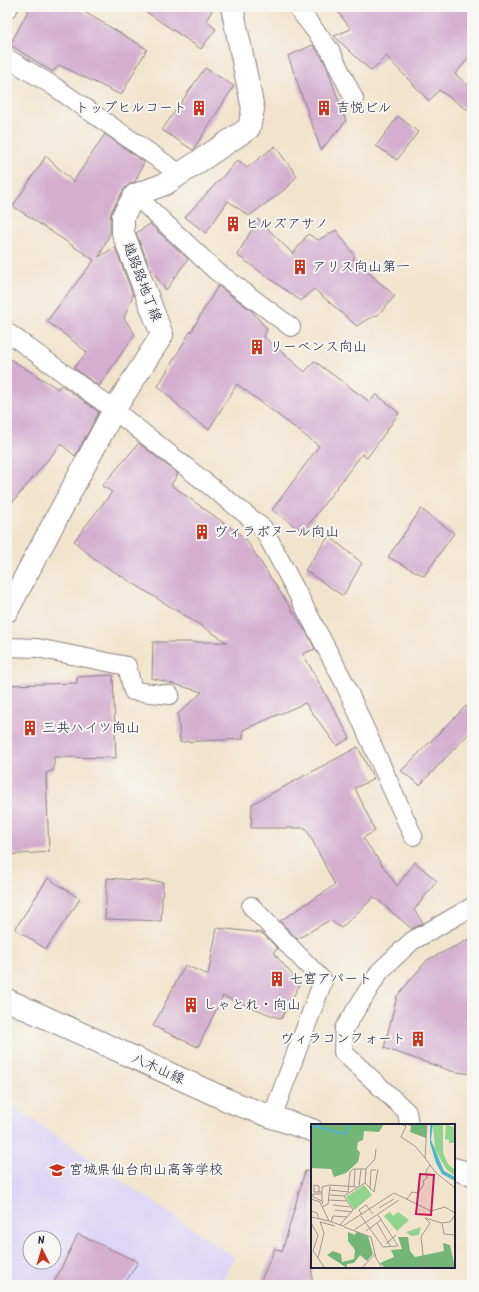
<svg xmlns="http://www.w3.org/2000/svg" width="479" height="1292" font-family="Kalam,'Klee One',sans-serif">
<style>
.built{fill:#ddd5f6;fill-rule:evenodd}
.building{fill:#d4adcf}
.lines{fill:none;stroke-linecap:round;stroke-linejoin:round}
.service-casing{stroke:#8a8384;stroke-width:20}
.minor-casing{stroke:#8a8384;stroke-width:24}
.tertiary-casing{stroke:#8a8384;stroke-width:24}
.service{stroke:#fff;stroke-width:18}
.minor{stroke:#fff;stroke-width:22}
.tertiary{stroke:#fff;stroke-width:22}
.labels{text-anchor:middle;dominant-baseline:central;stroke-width:4;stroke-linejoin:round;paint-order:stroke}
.poi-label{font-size:14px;fill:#22223b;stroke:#f6f6f2;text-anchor:start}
.street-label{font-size:14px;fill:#22223b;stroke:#f6f6f2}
.inset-river{fill:none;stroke:#4eb5cc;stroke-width:2}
.inset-road{fill:none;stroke:#9f9692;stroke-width:1}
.view{fill:#c2185b;fill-opacity:0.15;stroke:#c2185b;stroke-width:2}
.inset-edge{fill:none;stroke:#22223b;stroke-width:2}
</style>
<rect width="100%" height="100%" fill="#f6f6f2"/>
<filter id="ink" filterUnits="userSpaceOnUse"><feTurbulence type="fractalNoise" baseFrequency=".025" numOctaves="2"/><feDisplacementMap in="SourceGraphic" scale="8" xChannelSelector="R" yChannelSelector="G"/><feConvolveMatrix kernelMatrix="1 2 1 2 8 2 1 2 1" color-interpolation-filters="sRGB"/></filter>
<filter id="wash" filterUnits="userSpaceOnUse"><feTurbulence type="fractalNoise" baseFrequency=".012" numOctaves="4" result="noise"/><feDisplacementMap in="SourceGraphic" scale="16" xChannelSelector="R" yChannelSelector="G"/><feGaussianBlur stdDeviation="0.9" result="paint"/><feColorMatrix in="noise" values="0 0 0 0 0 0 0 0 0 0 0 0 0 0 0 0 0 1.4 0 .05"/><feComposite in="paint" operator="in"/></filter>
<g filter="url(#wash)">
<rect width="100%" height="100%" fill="#f2e4cc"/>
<path class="built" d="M7,1102L234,1257L221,1285H7ZM30,1238H54V1262H30Z"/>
<g id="blocks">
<g class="building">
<polygon points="30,7 76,7 147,49 121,95 59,65 53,72 10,45"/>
<polygon points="139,7 214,7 206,21 216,29 201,49"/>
<polygon points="334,7 472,7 472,54 455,74 472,89 472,113 439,90 429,101 386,56 371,71 334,36 351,29"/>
<polygon points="313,45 321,56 326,65 346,121 321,150 288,56"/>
<polygon points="205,68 234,86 193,150 162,130"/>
<polygon points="398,116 418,132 397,160 376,146"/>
<polygon points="105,134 144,162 135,182 130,184 124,189 112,210 110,216 110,233 99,257 115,247 133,295 124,318 135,334 99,386 74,368 87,352 47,321 94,260 13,206 46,156 73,182"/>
<polygon points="275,146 297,176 288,187 249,216 228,201 206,233 185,217 238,160 247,168"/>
<polygon points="258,219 293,254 308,234 318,240 336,230 355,256 353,259 395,296 378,315 366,320 357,326 314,289 301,301 237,255"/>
<polygon points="150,224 188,259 166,290 149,266 136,233"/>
<polygon points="218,286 251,310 267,329 264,337 305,372 314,361 370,402 376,394 399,413 367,458 362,454 303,532 272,510 319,446 237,384 209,429 193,419 158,386 190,332 194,329 193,328"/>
<polygon points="7,357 58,389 61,385 99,412 75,456 61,444 7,509"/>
<polygon points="139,443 178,474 171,485 245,538 308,635 315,649 303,654 350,738 337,746 305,703 243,730 243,739 180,742 178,714 202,692 152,678 153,642 227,642 94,559 74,541 112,492 102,486"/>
<polygon points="421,509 454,533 424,576 388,557"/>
<polygon points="329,536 362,563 343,596 305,570"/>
<polygon points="113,675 116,758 54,757 54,770 46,773 49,852 7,855 7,685 77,683 77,677"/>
<polygon points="466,706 472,713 472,730 420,785 401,771"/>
<polygon points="358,747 374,779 355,788 375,831 363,838 397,886 415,862 437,881 414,910 423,923 412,929 374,897 341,928 330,920 297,939 280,921 335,885 306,828 251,828 252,804"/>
<polygon points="48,878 80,899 46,949 15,929"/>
<polygon points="107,878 163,882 161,921 105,919"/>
<polygon points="217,928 262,933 278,949 273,952 300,984 281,1019 223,996 198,1047 153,1026 185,965 208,975"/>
<polygon points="472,938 472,1074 451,1071 384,1048 397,996 427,960"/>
<polygon points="305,1171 312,1172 312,1285 259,1285 275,1248 282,1252"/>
<polygon points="78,1234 138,1262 124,1285 53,1285"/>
</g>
</g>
</g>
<g filter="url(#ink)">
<use href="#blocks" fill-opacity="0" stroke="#8a8384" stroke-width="1"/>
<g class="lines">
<defs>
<g id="service">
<polyline points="297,7 330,50 354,99"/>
<polyline points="7,9 9,7"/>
<polyline points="7,58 52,85 180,174"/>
<polyline points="135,195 216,271 291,327"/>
<polyline points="7,332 114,410 263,528 344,682 413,836"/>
<polyline points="7,645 8,647 37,648 127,666 133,691 170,695"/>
<polyline points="251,906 323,981 272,1117"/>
<polyline points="409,1125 407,1112 343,1052 344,1029 380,971 412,941 472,907"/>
</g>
<polyline id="minor" points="7,611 114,410 162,335 123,233 123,216 135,195 165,184 249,128 253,109 232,7"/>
<g id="tertiary">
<polyline points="7,1000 234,1103 272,1117 312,1130"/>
<polyline points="454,1169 472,1174"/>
</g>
</defs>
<use href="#service" class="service-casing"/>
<use href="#minor" class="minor-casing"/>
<use href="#tertiary" class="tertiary-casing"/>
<use href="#service" class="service"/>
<use href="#minor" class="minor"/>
<use href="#tertiary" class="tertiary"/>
</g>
</g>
<defs>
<symbol id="building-bare" viewBox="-9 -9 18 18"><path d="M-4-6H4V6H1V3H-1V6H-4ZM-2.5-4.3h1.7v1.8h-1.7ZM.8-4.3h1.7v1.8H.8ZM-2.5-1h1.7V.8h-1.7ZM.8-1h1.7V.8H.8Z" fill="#c8321e" stroke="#f6f6f2" stroke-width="2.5" paint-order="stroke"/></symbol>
<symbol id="school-bare" viewBox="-9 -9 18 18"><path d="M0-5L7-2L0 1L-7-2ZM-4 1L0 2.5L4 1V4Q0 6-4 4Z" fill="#c8321e" stroke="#f6f6f2" stroke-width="2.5" paint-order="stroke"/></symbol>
</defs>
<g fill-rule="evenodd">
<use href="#building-bare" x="188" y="97" width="22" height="22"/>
<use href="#building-bare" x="313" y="97" width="22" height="22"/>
<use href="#building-bare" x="222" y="213" width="22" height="22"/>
<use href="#building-bare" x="289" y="256" width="22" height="22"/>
<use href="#building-bare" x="246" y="336" width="22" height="22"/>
<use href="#building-bare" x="191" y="521" width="22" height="22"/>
<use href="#building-bare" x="19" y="717" width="22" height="22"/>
<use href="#building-bare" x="266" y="968" width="22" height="22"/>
<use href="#building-bare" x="180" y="994" width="22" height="22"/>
<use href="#building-bare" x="407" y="1028" width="22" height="22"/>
<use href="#school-bare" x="46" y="1159" width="22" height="22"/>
</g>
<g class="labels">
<g class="poi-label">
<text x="187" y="108" text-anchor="end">トップヒルコート</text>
<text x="336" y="108">吉悦ビル</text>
<text x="245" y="224">ヒルズアサノ</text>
<text x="312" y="267">アリス向山第一</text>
<text x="269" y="347">リーベンス向山</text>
<text x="214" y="532">ヴィラボヌール向山</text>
<text x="42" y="728">三共ハイツ向山</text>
<text x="289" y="979">七宮アパート</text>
<text x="203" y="1005">しゃとれ・向山</text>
<text x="406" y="1039" text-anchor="end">ヴィラコンフォート</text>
<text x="69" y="1170">宮城県仙台向山高等学校</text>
</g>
<g class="street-label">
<text transform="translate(142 282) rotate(69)">越路路地丁線</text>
<text transform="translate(158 1069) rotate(24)">八木山線</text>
</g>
</g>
<g transform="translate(311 1124)">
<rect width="144" height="144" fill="#f2e4cc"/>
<path d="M122,0H132V29L137,40L144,46V52L135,45L124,25ZM135,0L144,4V19H138V16L134,15ZM53,61L61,71L43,86L35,73ZM79,88L82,92L87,88L98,96L86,107L73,92ZM110,103L108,111L100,112L95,108Z" fill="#91d48d"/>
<path d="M0,0L47,1L73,0L68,8L53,7L52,16L47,18L46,25L49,29L47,38L35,49L23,53L20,45L0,44ZM91,0H115V14L99,8L100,2ZM37,108L44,111L45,108L57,112L62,130L56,137L49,131L43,139L36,140V144L16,131L22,127L30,130L31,138L43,135L44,126L37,117ZM87,113H97L99,127L104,133L133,127L132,119L139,121L144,144H74L69,139L83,133L80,126L91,125Z" fill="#74b678"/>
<path d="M119,0H122L120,16L133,47L144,53V57L131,50L125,39L119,19Z" fill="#4eb5cc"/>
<path class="inset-river" d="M0,1L33,10L36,8L39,0"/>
<path class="inset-road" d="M89,0L95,2L90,13L104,22L114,34M116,0L114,34L125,49L144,64M54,59L63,68L67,45M48,62L50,45M43,63L44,45M59,65L60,46H65M18,66L38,68M8,68V62L3,61V68H11M37,68L39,48L42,45H55M11,70H2V73L11,77L12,80M18,71L33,72M0,75L9,78L18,97L32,102L83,69L120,87L134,83L144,89M96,75L101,68L107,69L113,60L112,57L116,54L115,47L119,41M17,76L36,77M11,77V63L18,61M22,81L39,83M11,83L17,80L19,61L47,63M68,84L83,75M24,86L41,88M0,87L6,89L8,95M51,91L48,86L55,81L62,90M50,92L72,123L87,122L67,91M0,93L18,97M20,98L22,92L36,93M0,99L7,111L2,127L14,144M66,99L80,123M131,99L133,110L144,111M29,101L42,86L33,72L54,59L55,45L64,35L65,25M33,103L60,113L65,134L71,144M43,106L88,76M55,107L70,96M75,120L85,111M7,134L13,109L9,98L24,102M51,144L64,130M120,144L113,138L110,113L119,99L114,94L131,99L139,98L144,91"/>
<path class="view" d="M109,50L123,51L120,91L105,90Z"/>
<rect width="144" height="144" class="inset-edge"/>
</g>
<rect width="479" height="1292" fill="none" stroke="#f6f6f2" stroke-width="24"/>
<g transform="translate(42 1250) rotate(355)"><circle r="19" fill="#f6f6f2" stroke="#a1a1a9"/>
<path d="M0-3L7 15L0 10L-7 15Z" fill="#c8321e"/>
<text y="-6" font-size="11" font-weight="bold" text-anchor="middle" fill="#22223b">N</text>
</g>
</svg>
